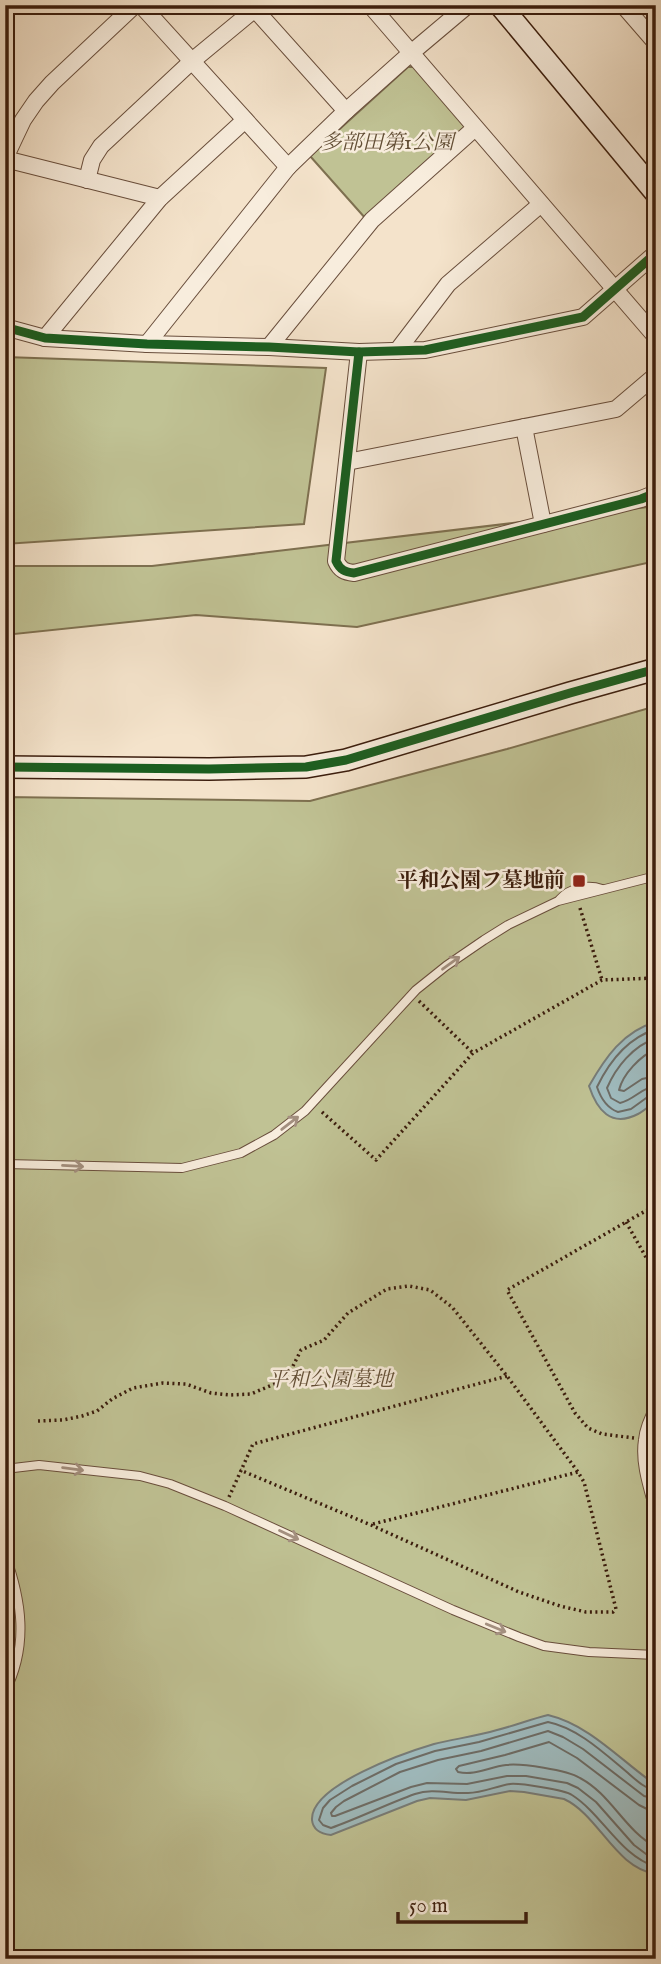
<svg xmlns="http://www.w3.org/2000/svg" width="661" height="1964" font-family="'IM FELL English','Noto Serif JP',serif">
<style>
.green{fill:#c0c294;stroke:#7e7050;stroke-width:2}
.water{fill:#9fbcc0;stroke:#777c78;stroke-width:2}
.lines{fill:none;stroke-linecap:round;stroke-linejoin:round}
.shore{stroke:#6d6c66;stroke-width:2}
.lane-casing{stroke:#694e3c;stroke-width:10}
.street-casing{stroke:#694e3c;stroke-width:18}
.secondary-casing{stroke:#3b1d0d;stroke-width:24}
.path{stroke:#3b1d0d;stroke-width:3.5;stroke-dasharray:2 3.5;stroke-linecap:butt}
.lane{stroke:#f8eddd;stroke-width:8}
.street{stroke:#f8eddd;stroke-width:16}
.secondary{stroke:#f8eddd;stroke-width:21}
.cycleway-casing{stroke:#f8eddd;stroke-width:13}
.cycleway{stroke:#1b5e20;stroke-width:9}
.oneway{stroke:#a38f7f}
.poi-dot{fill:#8f2418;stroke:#f8eddd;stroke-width:2.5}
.labels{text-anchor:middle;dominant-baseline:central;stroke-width:5;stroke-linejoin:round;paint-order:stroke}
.park-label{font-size:21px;font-style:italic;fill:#634f36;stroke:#f8eddd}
.poi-label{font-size:21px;font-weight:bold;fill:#3b1d0d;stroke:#f8eddd;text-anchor:end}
</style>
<rect width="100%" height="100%" fill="#f4e3cb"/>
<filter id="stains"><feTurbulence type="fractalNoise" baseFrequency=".00286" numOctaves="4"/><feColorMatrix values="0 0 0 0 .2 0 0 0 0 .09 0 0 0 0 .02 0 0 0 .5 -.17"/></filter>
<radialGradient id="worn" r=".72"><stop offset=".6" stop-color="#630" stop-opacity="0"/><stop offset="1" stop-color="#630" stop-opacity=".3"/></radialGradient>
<g class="green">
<polygon points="408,67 417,67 464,124 464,130 366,219 310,156"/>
<polygon points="5,357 326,368 304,524 5,544"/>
<polygon points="656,506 656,561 357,627 196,615 5,635 5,566 152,566"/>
<polygon points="656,706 656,1959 5,1959 5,797 310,801 507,749"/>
</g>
<g class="water">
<path d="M656,1022V1101C650,1105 644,1111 638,1114C611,1128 597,1110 589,1086C605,1058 623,1031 656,1022Z"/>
<path d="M548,1715C590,1725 621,1761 656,1785V1874C615,1868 599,1815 564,1799L524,1792L510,1791L466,1800L430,1798L417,1801L331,1835C322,1834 313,1830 312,1820C310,1785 407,1752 434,1744C455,1739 476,1736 497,1730C514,1726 531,1719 548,1715Z"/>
</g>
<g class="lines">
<g class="shore">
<path d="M656,1029C628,1038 609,1062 597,1087C601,1099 607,1108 618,1112L631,1109L649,1096L656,1095"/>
<path d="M656,1038C633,1046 616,1067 607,1088L611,1098L620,1103C634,1100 642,1087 656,1086"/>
<path d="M656,1049C640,1056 623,1074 619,1090L624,1091L642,1079L656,1076"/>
<path d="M656,1790C645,1789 636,1780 628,1773C605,1754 578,1728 548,1722L479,1742L435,1751L396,1764L352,1786L330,1800L323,1808L319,1820L323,1825L331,1828C359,1818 387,1804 415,1794C433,1788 450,1794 468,1793C483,1793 496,1786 510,1784C520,1783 565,1790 572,1795C603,1815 619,1855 656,1867"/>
<polyline points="656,1799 644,1796 583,1749 563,1737 548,1731 481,1751 438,1760 400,1772 344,1801 336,1807 331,1813 332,1816 335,1816 411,1787 427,1783 467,1784 507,1776 526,1776 567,1783 578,1788 596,1802 634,1845 646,1854 656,1858"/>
<path d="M656,1810L647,1809L639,1805L577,1758L549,1742L505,1755L459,1766L456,1769L458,1772C475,1776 489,1767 506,1765C521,1763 567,1770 580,1778C611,1794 625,1831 656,1847"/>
</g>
<defs>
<g id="lane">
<path d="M560,899C570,888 587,884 602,889"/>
<polyline points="5,1164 182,1168 241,1153 274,1135 305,1111 416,990 446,966 484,940 508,925 558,901 656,876"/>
<path d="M656,1404C650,1415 644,1428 643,1440C639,1465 650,1493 656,1517"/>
<polyline points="5,1469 39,1465 140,1476 170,1484 225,1506 453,1610 519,1637 544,1646 589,1652 656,1655"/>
<path d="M5,1554C22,1600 29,1646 5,1692"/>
</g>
<g id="street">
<polyline points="141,5 288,167"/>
<polyline points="251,5 346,111"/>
<polyline points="370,5 656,337"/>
<polyline points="623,5 656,43"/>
<polyline points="5,9 10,5"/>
<polyline points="5,158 23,120 36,101 52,83 135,5"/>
<polyline points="5,159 160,198"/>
<polyline points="87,180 92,160 101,146 192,61 255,9"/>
<polyline points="12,329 45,338 147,344 269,347 359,352 425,350 583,317 656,253"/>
<polyline points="45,338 160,198 245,120"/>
<polyline points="147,344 288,167 346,111 411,53 468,5"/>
<polyline points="269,347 372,220 475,128"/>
<polyline points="397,351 448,284 541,204"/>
<path d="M359,352L336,561C340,570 345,572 354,573L641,499L656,493"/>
<polyline points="524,427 543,524"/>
<polyline points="347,462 616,409 656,375"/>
</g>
<g id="secondary">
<polyline points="500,5 656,193"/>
<polyline points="5,767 209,769 306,767 346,760 570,693 656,669"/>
</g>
</defs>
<use href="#lane" class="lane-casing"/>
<use href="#street" class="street-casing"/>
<use href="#secondary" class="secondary-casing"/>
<g class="path">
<polyline points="580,908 602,980"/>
<polyline points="419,1001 473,1053"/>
<polyline points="322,1112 376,1160 473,1053 602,980 656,978"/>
<polyline points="626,1222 656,1275"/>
<polyline points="38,1421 63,1420 82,1416 97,1411 112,1399 133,1388 163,1383 186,1384 211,1393 230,1395 251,1394 279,1382 292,1368 301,1350 324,1340 348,1313 387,1289 409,1286 430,1290 452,1307 507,1376 578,1472 584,1482 616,1609 613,1612 586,1612 560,1606 519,1592 371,1525 240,1470"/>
<polyline points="634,1438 602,1434 588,1428 575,1413 507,1290 656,1205"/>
<polyline points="229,1497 253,1444 507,1376"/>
<polyline points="373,1524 578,1472"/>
</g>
<use href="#lane" class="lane"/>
<use href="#street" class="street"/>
<use href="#secondary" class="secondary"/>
<defs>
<g id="cycleway">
<polyline points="12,329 45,338 147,344 269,347 359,352 425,350 583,317 656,253"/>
<path d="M359,352L336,561C340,570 345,572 354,573L641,499L656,493"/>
<polyline points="5,767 209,769 306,767 346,760 570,693 656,669"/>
</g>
</defs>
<use href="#cycleway" class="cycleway-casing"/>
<use href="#cycleway" class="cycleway"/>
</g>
<defs><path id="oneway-shaft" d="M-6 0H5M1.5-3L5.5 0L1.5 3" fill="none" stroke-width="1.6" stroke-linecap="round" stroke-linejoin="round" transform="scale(1.75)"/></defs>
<g class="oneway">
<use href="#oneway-shaft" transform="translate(451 963) rotate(-36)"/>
<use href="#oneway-shaft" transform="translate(290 1123) rotate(-38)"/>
<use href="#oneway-shaft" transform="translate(73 1166) rotate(3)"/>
<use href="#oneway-shaft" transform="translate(73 1469) rotate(7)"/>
<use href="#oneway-shaft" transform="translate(289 1535) rotate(25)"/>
<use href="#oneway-shaft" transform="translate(496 1628) rotate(22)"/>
</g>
<rect class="poi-dot" x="572" y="874" width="14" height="14" rx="3.5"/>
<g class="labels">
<g class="park-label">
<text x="387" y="143">多部田第1公園</text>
<text x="330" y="1380">平和公園墓地</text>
</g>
<g class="poi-label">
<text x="565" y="881">平和公園フ墓地前</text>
</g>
</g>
<rect width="661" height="1964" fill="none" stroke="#f4e3cb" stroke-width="28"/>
<rect x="7" y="7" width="647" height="1950" fill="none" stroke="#3b1d0d" stroke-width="3.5"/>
<rect x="14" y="14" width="633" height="1936" fill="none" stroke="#3b1d0d" stroke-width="2"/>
<path d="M398 1912v10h128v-10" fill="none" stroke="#3b1d0d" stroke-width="3.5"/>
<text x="409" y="1912" font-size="21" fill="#3b1d0d" stroke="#f8eddd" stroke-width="5" paint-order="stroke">50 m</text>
<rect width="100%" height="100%" filter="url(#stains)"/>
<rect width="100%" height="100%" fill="url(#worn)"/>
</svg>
